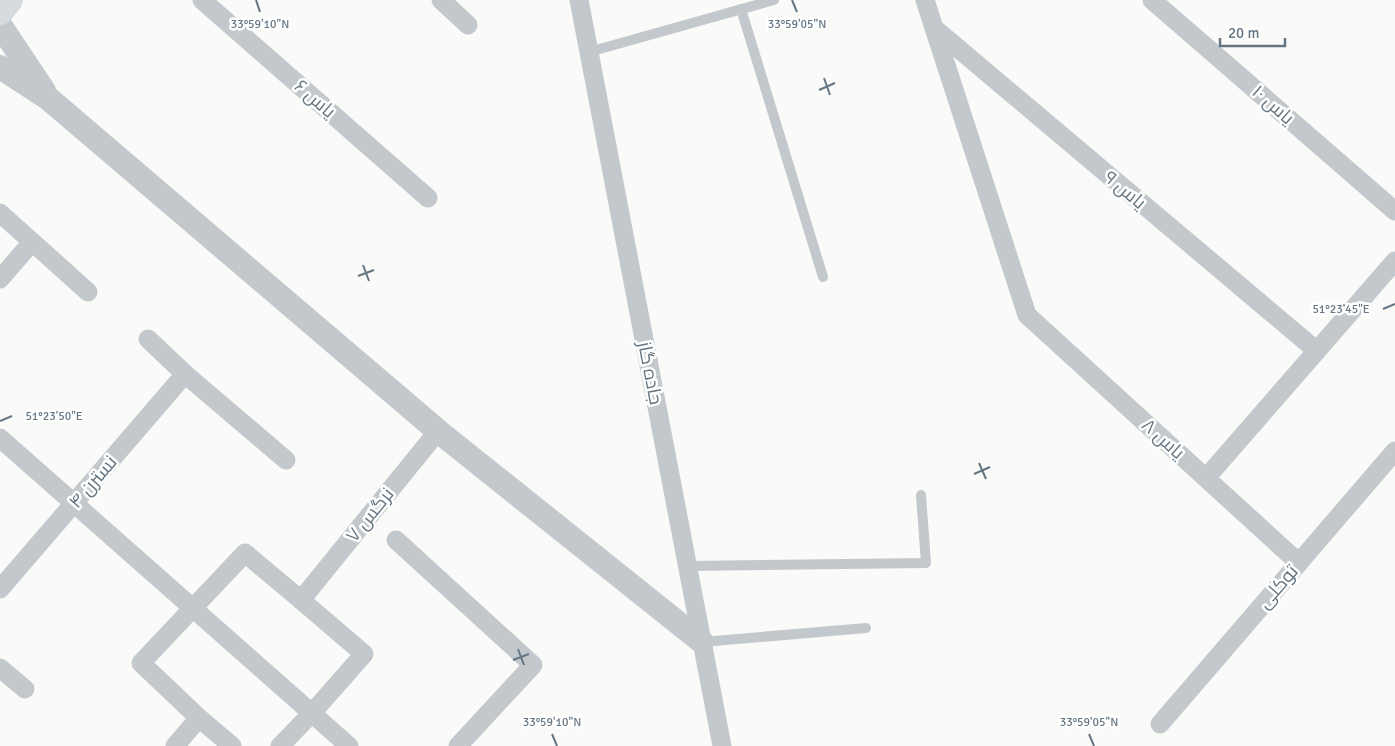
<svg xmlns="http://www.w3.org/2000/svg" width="1395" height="746" font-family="Signika,Cairo,sans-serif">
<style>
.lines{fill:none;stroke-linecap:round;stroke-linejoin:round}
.service{stroke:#c3c8cc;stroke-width:10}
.minor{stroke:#c3c8cc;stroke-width:19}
.tertiary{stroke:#c3c8cc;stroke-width:24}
.secondary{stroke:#d6dbdf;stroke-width:28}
.ticks{fill:none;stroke:#657683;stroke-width:2}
.labels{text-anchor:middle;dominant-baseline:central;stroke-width:5;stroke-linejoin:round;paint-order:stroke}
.street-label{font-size:19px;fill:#657683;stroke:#fff}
.ticks-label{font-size:12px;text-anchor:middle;fill:#657683;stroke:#fff;stroke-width:5;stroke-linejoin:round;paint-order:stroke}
</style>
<rect width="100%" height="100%" fill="#fafaf8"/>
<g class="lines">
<g class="service">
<polyline points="741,9 823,277"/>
<polyline points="589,52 774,0"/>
<polyline points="688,566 926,563 921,495"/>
<polyline points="702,642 866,628"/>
</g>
<g class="minor">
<polyline points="202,0 428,198"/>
<polyline points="441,0 468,25"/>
<polyline points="579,0 722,746"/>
<polyline points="925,0 1027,315 1299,563"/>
<polyline points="1152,0 1395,211"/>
<polyline points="934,28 1317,351"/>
<polyline points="0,213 88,292"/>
<polyline points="0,279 32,242"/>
<polyline points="148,339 185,374 286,460"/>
<polyline points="0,438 349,746"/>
<polyline points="1206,478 1395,261"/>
<polyline points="396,540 533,665 458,746"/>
<polyline points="0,589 185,374"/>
<polyline points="301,600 438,431"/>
<polyline points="0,668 25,689"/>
<polyline points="1160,724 1395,451"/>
<polyline points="175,746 199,718"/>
<polyline points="232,746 199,718 141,663 245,553 301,600 364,654 312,713 280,746"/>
</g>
<g class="tertiary">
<polyline points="0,25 44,91"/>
<polyline points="0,67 49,99 438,431 702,642"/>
</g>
<polyline class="secondary" points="0,11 9,0"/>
</g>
<path class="ticks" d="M256,0L260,12M792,0L797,12M824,78L830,95M819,90L835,83M363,265L369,281M358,276L374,270M1383,309L1395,304M0,421L12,416M979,463L986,479M974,474L990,467M518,649L524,665M513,660L529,654M552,734L557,746M1089,734L1094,746"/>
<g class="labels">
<g class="street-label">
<text transform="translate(315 99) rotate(41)">یاس ۶</text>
<text transform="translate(1273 105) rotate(41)">یاس ۱۰</text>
<text transform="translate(1125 190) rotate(40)">یاس ۹</text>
<text transform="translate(650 373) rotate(79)">جاده گاز</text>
<text transform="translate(1163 439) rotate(42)">یاس ۸</text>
<text transform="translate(93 482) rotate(-49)">نسترن ۴</text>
<text transform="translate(370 515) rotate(-51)">نرگس ۷</text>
<text transform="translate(1278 587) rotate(-49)">توکلی</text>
</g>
</g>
<g class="ticks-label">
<text x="260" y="28">33°59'10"N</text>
<text x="797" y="28">33°59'05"N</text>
<text x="1341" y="313">51°23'45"E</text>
<text x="54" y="420">51°23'50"E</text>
<text x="552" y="726">33°59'10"N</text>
<text x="1089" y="726">33°59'05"N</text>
</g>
<path d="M1220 38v8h65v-8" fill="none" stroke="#657683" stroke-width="2.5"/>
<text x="1228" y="38" font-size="15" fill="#657683" stroke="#ffffff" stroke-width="4" paint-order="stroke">20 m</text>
</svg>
